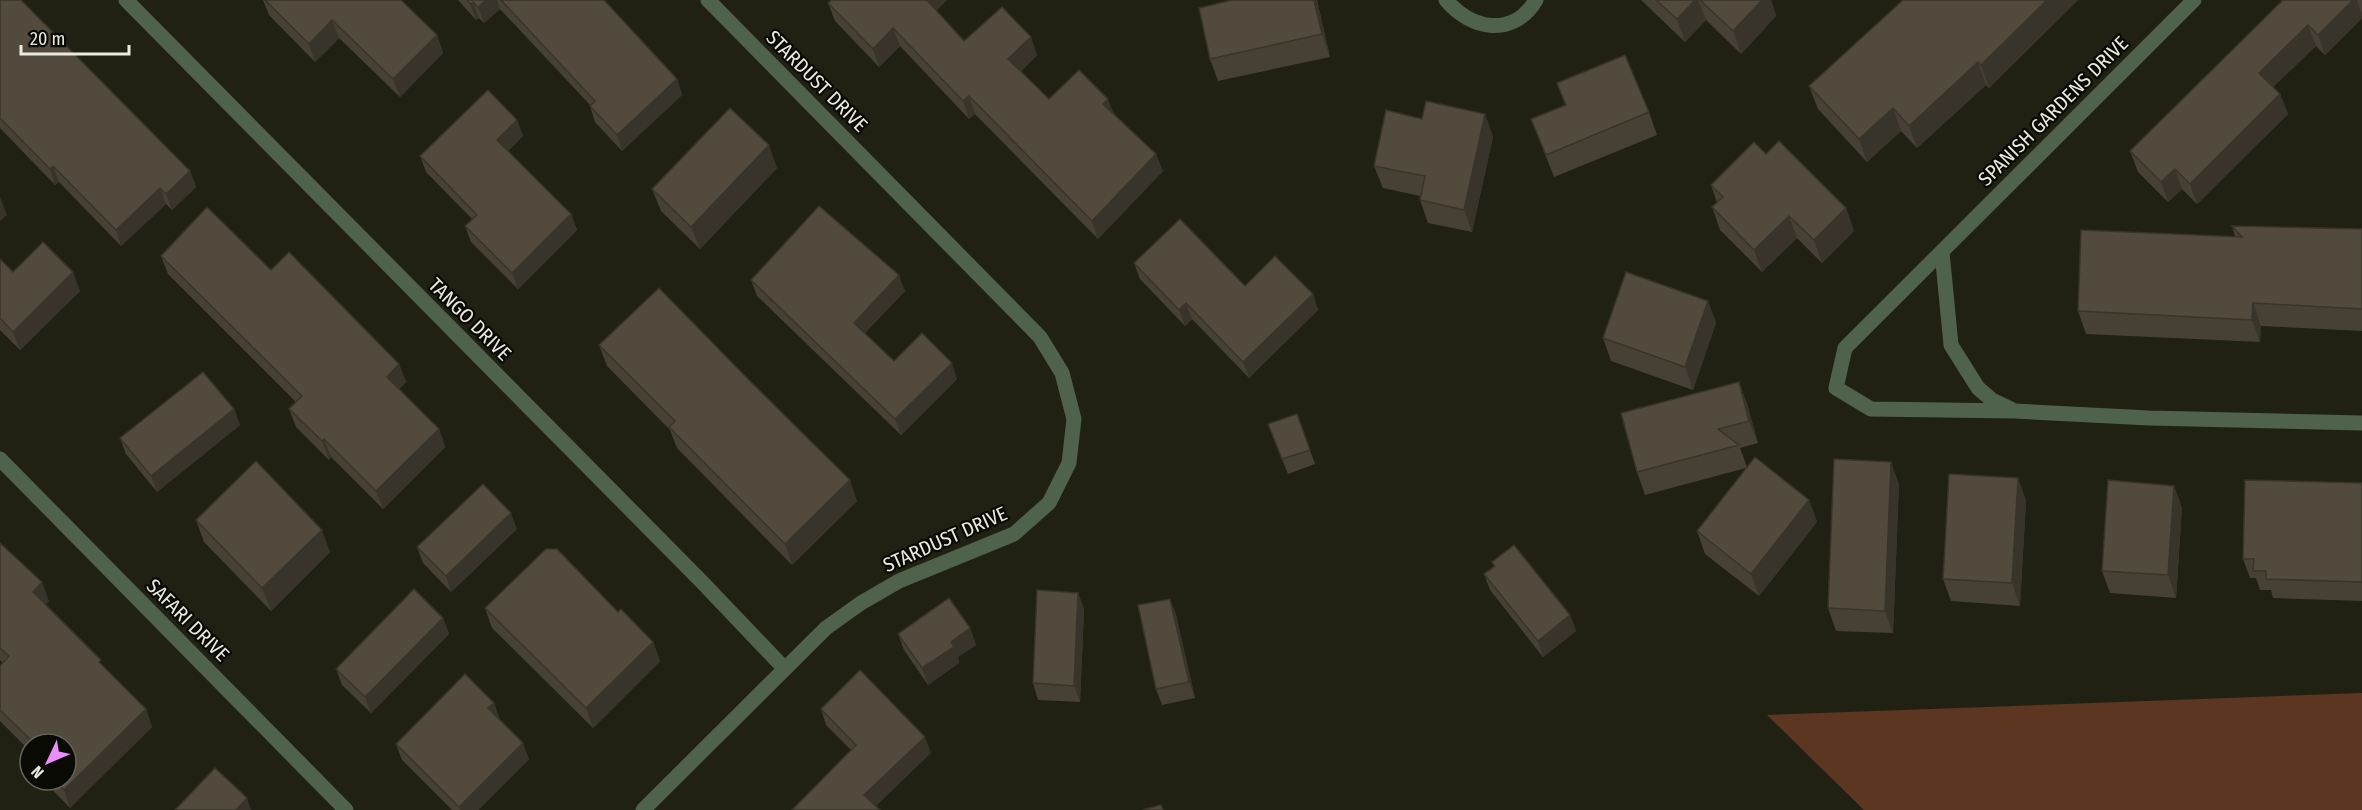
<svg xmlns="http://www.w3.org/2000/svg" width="2362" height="810" font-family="'Fira Sans Condensed',sans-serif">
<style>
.green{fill:#5c3620}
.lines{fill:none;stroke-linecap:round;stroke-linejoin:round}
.minor{stroke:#4f624c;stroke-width:15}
.wall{fill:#474034}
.shaded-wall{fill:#39342a}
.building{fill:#524a3c;stroke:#39342a;stroke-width:1.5}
.labels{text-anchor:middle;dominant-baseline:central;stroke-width:4.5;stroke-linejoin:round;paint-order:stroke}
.street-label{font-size:20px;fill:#eaeae1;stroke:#0a0a05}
</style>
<rect width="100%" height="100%" fill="#202113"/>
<polygon class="green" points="2362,693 2362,810 1864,810 1767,715"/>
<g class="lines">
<g class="minor">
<polyline points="126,0 702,582 784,668"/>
<path d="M1446,0C1471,30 1513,38 1536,0"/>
<polyline points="2194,0 1845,348 1836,388 1871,409 2015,411 2149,418 2362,423"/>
<polyline points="1942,252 1951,345 1978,388 1992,400 2011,409"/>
<polyline points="0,459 346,810"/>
<polyline points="643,810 826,628 861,603 899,581 1014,534 1049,503 1069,463 1074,419 1062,373 1040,337 708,0"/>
</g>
</g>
<g class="wall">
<polygon points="0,0 190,171 196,187 172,210 166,204 121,246 59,182 55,185 0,128"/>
<polygon points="263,0 401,0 437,35 443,53 400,97 339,38 315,62 269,15"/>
<polygon points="458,0 604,0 677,79 682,95 622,151 595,122 590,106 590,105 500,9 484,23 479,18 476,20"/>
<polygon points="831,0 947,0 936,10 964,41 1037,55 1021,71 1049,99 1114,113 1163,171 1098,239 975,114 969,119 900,46 879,67 835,21 828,3"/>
<polygon points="1232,0 1317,0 1330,57 1218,81 1210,59"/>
<polygon points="1641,0 1771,0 1776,16 1741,54 1706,20 1685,42"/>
<polygon points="1903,0 2078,0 1989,88 1986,85 1917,148 1901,131 1867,162 1818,109 1809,86"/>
<polygon points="2281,0 2362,0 2362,18 2325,55 2316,46 2273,87 2280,94 2288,114 2197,204 2182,189 2168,202 2138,172 2130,151 2281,2"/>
<polygon points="1557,83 1649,112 1657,135 1554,177 1531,119 1565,105"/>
<polygon points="1485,114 1493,137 1472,232 1428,223 1420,200 1420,196 1383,188 1374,166 1422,119"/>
<polygon points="517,120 523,136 508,151 571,214 577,230 518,289 471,242 465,226 472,219 426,172 420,156"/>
<polygon points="777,168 700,249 661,211 652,189"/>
<polygon points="1711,185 1846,208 1854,231 1822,263 1797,238 1762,272 1720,230 1712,207 1717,203"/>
<polygon points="2232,226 2362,229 2362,331 2261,326 2260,342 2086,334 2078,311 2235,236"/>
<polygon points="161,256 271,270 399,364 406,382 399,389 439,429 445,447 383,509 331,457 329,460 296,427 289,409 296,402 168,274"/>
<polygon points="0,259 13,272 80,291 20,350 0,330"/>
<polygon points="1134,263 1245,286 1313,294 1318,310 1249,378 1192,319 1185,326 1140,279"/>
<polygon points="751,280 905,291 865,333 894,361 957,379 901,435 757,296"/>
<polygon points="1708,301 1716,323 1693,390 1611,361 1603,338"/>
<polygon points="599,345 748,379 857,501 792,565 677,448 670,430 607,366"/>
<polygon points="1739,382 1747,404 1758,443 1740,448 1747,467 1809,500 1817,522 1759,596 1705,554 1697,531 1746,468 1645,495 1637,472"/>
<polygon points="234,409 240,425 157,492 126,454 120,438"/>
<polygon points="1297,414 1315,464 1288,474 1274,439"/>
<polygon points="2018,478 2026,501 2020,606 1951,601 1943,579"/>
<polygon points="2362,483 2362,601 2273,598 2271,590 2260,590 2256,578 2250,578 2243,559"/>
<polygon points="1899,484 1893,633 1836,631 1828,608"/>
<polygon points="2174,486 2182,508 2176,598 2110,593 2102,571"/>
<polygon points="196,520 330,552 271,611 204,542"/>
<polygon points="517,529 451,592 423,563 417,547"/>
<polygon points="0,543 49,601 45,604 103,666 146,709 152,727 70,808 43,780 66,780 66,744 30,744 30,751 0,721 0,666 3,663 0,660"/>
<polygon points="1492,562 1570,615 1576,631 1543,657 1490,590 1484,574 1494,567"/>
<polygon points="1078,593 1084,609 1080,702 1038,700 1033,683"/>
<polygon points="1170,599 1176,615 1195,698 1162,705 1156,689"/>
<polygon points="485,608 618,612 653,642 660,661 593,728 492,628"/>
<polygon points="443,618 449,634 371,713 342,685 336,669"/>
<polygon points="970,628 976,645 958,657 959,663 928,685 904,650 898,634"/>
<polygon points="494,703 499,719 529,759 478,810 452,810 402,760 396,744"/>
<polygon points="821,709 931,753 792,810 851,750 826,725"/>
</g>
<g class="shaded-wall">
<polygon points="486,0 497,0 500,9 484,23 478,7"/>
<polygon points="925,0 947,0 931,16"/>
<polygon points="1314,0 1317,0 1330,57 1322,34"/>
<polygon points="1695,0 1698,0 1706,20 1685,42 1677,19"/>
<polygon points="1762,0 1771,0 1776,16 1741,54 1733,31"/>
<polygon points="2047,0 2078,0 1989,88 1981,65"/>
<polygon points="2353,0 2357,0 2362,14 2362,18 2325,55 2318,35"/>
<polygon points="473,2 479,18 476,20 470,4"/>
<polygon points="332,20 339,38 315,62 309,44"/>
<polygon points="2308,25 2316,46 2267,93 2259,73"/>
<polygon points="893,28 900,46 879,67 873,49"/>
<polygon points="437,35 443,53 400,97 393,79"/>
<polygon points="1031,37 1037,55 1015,77 1008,59"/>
<polygon points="1978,62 1986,85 1917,148 1909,126"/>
<polygon points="677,79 682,95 622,151 617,135"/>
<polygon points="2280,94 2288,114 2197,204 2190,184"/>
<polygon points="969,96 975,114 969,119 963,101"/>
<polygon points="1108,99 1115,117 1103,104"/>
<polygon points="1893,108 1901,131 1867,162 1859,139"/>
<polygon points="1485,114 1493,137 1472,232 1464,210"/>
<polygon points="517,120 523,136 503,156 497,140"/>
<polygon points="769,145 777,168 700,249 691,227"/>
<polygon points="1156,154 1163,171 1098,239 1092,221"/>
<polygon points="53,166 59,182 55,185 50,169"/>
<polygon points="2175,169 2182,189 2168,202 2161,182"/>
<polygon points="190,171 196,187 172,210 166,194"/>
<polygon points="160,188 166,204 121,246 116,230"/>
<polygon points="0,197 7,215 0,221"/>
<polygon points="1846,208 1854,231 1822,263 1814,240"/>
<polygon points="571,214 577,230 518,289 512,273"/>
<polygon points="1789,216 1797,238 1762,272 1754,250"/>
<polygon points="73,272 80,291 20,350 13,332"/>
<polygon points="899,275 905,291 859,339 854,323"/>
<polygon points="1313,294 1318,310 1249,378 1243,362"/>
<polygon points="1708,301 1716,323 1693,390 1685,367"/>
<polygon points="1186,303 1192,319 1185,326 1179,310"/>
<polygon points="2253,303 2261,326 2260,342 2252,320"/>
<polygon points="952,363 957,379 901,435 895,419"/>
<polygon points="399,364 406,382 393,395 387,377"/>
<polygon points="1739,382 1747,404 1758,443 1749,421"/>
<polygon points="234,409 240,425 157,492 151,476"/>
<polygon points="439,429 445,447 383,509 376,491"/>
<polygon points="324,439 331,457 329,460 322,441"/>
<polygon points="1891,462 1899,484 1893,633 1885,611"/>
<polygon points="2018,478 2026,501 2020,606 2012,583"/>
<polygon points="850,480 857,501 792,565 785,544"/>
<polygon points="2174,486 2182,508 2176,598 2168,575"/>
<polygon points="1809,500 1817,522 1759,596 1751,574"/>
<polygon points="511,513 517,529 451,592 446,576"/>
<polygon points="322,530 330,552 271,611 262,588"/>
<polygon points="42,582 49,601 40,610 33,592"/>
<polygon points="1078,593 1084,609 1080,702 1074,686"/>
<polygon points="1170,599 1176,615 1195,698 1189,682"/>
<polygon points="1570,615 1576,631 1543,657 1538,641"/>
<polygon points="443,618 449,634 371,713 365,697"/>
<polygon points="970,628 976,645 958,657 959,663 928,685 922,668 951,642"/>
<polygon points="653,642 660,661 593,728 586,708"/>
<polygon points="494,703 500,719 494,725 488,708"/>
<polygon points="146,709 152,727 70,808 64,790"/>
<polygon points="925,737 931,753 872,810 864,795"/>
<polygon points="523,743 529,759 478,810 460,810 459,807"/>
<polygon points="247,798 251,810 236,810"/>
</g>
<g class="building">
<polygon points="0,0 21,0 190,171 166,194 160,188 116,230 53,166 50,169 0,118"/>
<polygon points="265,0 401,0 437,35 393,79 332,20 309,44"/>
<polygon points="467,0 486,0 478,7 473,2 470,4"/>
<polygon points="501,0 604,0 677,79 617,135 590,106 595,101"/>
<polygon points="832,0 927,0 964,41 1002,7 1031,37 1008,59 1049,99 1079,70 1108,99 1103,104 1156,154 1092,221 969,96 963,101 893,28 873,49 828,3"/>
<polygon points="1232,0 1314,0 1322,34 1210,59 1199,8"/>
<polygon points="1656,0 1695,0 1677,19"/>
<polygon points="1700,0 1762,0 1733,31"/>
<polygon points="1903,0 2047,0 1981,65 1978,62 1909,126 1893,108 1859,139 1809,86"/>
<polygon points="2283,0 2353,0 2318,35 2308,25 2259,73 2280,94 2190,184 2175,169 2161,182 2130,151"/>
<polygon points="1625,55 1649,112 1546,155 1531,119 1566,105 1557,83"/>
<polygon points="488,90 517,120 497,140 571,214 512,273 465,226 477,215 420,156"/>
<polygon points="1426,101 1485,114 1464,210 1420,200 1425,176 1374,166 1386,110 1422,119"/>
<polygon points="730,108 769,145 691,227 652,189"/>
<polygon points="1779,141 1846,208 1814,240 1789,216 1754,250 1712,207 1723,197 1711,185 1754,142 1766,154"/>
<polygon points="819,206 899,275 854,323 894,361 922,333 952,363 895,419 751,280"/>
<polygon points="207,207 271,270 289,252 399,364 387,377 439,429 376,491 324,439 322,441 289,409 302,396 161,256"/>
<polygon points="1180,219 1245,286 1275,256 1313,294 1243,362 1186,303 1179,310 1134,263"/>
<polygon points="2232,226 2362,229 2362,309 2253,303 2252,320 2078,311 2081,230 2242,237"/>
<polygon points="43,242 73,272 13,332 0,318 0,259 13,272"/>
<polygon points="1626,272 1708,301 1685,367 1603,338"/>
<polygon points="659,288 748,379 850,480 785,544 669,427 675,421 599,345"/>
<polygon points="203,372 234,409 151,476 120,438"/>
<polygon points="1739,382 1749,421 1718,429 1739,445 1637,472 1621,413"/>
<polygon points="1297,414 1310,450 1282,459 1268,424"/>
<polygon points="1755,457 1809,500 1751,574 1697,531"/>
<polygon points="1834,459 1891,462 1885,611 1828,608"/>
<polygon points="256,461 322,530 262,588 196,520"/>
<polygon points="1949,474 2018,478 2012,583 1943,579"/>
<polygon points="2108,480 2174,486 2168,575 2102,571"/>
<polygon points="2245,480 2362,483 2362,582 2266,579 2266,571 2253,571 2254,559 2243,559"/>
<polygon points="483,484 511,513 446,576 417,547"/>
<polygon points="0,543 42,582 33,592 101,660 99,662 146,709 64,790 54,780 66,780 66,744 35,744 0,710 0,666 9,656 0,648"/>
<polygon points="1514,545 1570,615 1538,641 1484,574 1495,566 1492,562"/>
<polygon points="546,549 557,549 618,612 621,609 653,642 586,708 485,608"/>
<polygon points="414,589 443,618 365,697 336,669"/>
<polygon points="1037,590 1078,593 1074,686 1033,683"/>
<polygon points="949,598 970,628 951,642 954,647 922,668 898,634"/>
<polygon points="1170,599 1189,682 1156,689 1138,605"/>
<polygon points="860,670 925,737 864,795 880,810 792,810 856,745 821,709"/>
<polygon points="465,674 494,703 488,708 523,743 459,807 396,744"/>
<polygon points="215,768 247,798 236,810 175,810"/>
<polygon points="1161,805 1163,810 1142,810"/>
</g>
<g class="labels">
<g class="street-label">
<text transform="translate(817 81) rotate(45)">STARDUST DRIVE</text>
<text transform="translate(2053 111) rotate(-45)">SPANISH GARDENS DRIVE</text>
<text transform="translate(470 319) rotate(45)">TANGO DRIVE</text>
<text transform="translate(945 539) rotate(-24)">STARDUST DRIVE</text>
<text transform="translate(188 620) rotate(45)">SAFARI DRIVE</text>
</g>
</g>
<g transform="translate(48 762) rotate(226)"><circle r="28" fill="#0a0a05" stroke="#64645d" stroke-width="1.5"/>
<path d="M0-4.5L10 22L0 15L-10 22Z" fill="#ea8dfd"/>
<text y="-9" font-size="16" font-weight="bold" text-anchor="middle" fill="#eaeae1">N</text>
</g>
<path d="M21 45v9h108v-9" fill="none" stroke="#eaeae1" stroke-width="3"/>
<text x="30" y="45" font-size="18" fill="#eaeae1" stroke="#0a0a05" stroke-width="4.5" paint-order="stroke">20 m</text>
</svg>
